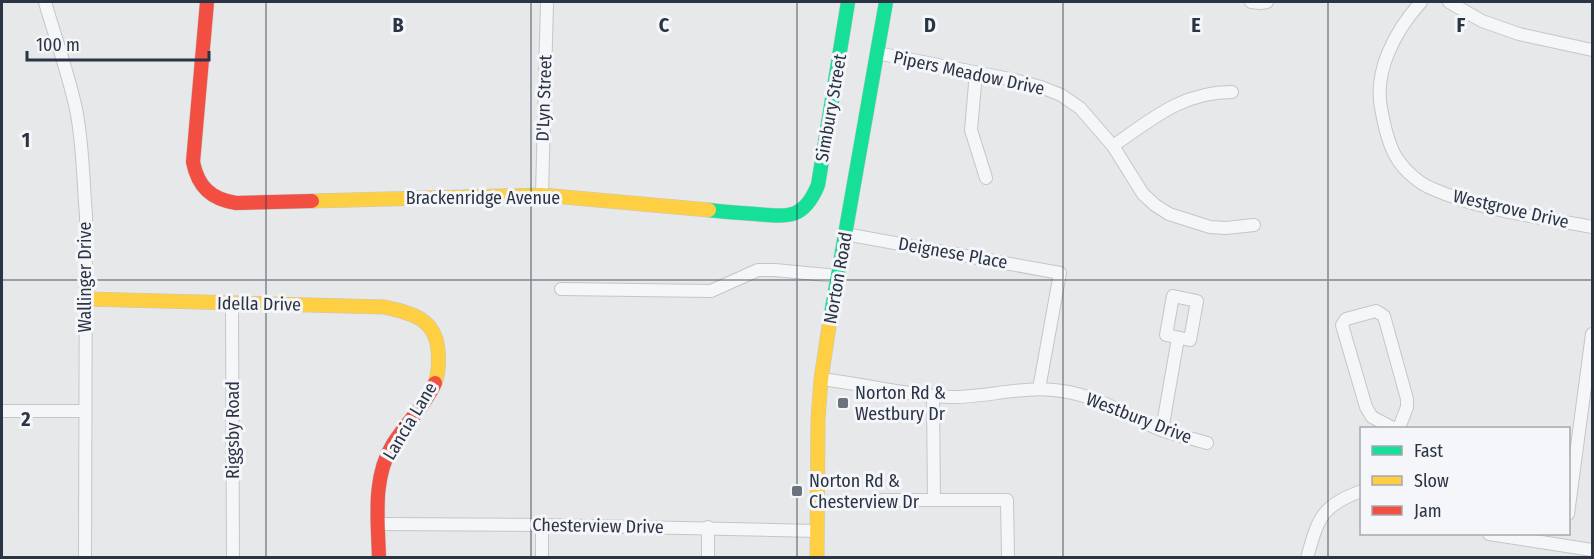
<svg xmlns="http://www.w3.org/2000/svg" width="1594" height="559" font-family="'Fira Sans Condensed',sans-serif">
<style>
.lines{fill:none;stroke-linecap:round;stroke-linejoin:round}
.street-casing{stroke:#c4c6c8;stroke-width:14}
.fast-casing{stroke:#c4c6c8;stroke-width:15}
.slow-casing{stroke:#c4c6c8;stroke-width:15}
.jam-casing{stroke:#c4c6c8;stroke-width:15}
.street{stroke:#f5f6f7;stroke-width:12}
.fast{stroke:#16e098;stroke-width:14}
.slow{stroke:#ffcf43;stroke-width:14}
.jam{stroke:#f24e42;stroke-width:14}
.grid{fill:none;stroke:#2b3445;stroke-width:1.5;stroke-opacity:0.55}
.poi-dot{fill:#6c737f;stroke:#f4f6f9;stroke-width:2}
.labels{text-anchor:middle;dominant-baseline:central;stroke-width:6;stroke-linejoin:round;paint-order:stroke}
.street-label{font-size:18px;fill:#2b3445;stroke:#f4f6f9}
.poi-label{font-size:18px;fill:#2b3445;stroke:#f4f6f9;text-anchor:start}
.grid-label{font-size:20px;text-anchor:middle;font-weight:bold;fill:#2b3445;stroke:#f4f6f9;stroke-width:6;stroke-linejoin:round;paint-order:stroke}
</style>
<rect width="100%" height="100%" fill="#e6e8ea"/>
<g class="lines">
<defs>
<g id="street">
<path d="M45,2C55,37 68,72 76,109C83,143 83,180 86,215L85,558"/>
<polyline points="1251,2 1260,3 1267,2"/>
<path d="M1421,2C1395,31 1372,73 1382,113C1385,129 1389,147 1398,160C1406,172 1420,184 1433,189C1483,211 1540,217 1592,227"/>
<polyline points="1449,2 1482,21 1519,34 1592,50"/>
<polyline points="877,53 1010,79 1041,87 1061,95 1080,108 1113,146 1143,194 1155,205 1169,214 1210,227 1226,228 1254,225"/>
<polyline points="976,73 971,130 986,178"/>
<path d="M1113,146C1152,119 1182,92 1232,92"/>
<polyline points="542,195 547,2"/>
<polyline points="845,234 1060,273 1039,389"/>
<polyline points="561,289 711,291 758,270 775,270 837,276"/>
<polygon points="1173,296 1197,301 1190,340 1166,335"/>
<polyline points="232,303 233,558"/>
<path d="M821,379C865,384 908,396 953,397C989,397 1025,385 1062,391C1098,396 1126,415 1159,429C1174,435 1191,438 1207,443"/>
<polyline points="933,397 934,500"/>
<polyline points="2,411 85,411"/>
<polyline points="1393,428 1372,417 1366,407 1342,325 1346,319 1376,311 1384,316 1407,399 1407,407 1399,428"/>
<polyline points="1162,430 1178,338"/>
<polyline points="882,500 1007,500 1008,558"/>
<polyline points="1568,514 1592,334"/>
<polyline points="379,524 542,525 817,531"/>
<polyline points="1489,534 1592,550"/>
<polyline points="542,558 542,525"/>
<polyline points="708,558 708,527"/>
<path d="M1307,558C1318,519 1321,505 1362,491"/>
</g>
<g id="fast">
<path d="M709,210C724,212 740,213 756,214C789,217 804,219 818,185L848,2"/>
<polyline points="830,320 886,2"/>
</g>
<g id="slow">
<polyline points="312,201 542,195 709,210"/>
<path d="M86,299L384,307C411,313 435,318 438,350C439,361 439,372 435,383"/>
<polyline points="817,558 818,419 821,379 830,320"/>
</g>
<g id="jam">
<path d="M207,2L193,162C198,187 211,199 236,203L312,201"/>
<path d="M379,558C378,520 372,478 393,444C406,423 425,406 435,383"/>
</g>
</defs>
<use href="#street" class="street-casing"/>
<use href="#fast" class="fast-casing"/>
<use href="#slow" class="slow-casing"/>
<use href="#jam" class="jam-casing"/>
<use href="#street" class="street"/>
<use href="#fast" class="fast"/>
<use href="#slow" class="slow"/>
<use href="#jam" class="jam"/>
</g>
<path class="grid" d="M266,2V558M531,2V558M797,2V558M1063,2V558M1328,2V558M2,280H1592"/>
<g class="poi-dot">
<rect x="837" y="397" width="12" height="12" rx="3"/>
<rect x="791" y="485" width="12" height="12" rx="3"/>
</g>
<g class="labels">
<g class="street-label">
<text transform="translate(969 73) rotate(12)">Pipers Meadow Drive</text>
<text transform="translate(544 98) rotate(-88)">D'Lyn Street</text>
<text transform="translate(831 108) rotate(-80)">Simbury Street</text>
<text x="483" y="198">Brackenridge Avenue</text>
<text transform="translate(1511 209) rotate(13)">Westgrove Drive</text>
<text transform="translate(953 253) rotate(10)">Deignese Place</text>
<text transform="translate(85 277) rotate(-90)">Wallinger Drive</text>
<text transform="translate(838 278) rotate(-80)">Norton Road</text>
<text transform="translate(259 304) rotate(1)">Idella Drive</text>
<text transform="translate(1139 418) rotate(21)">Westbury Drive</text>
<text transform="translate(410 421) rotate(-59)">Lancia Lane</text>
<text transform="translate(233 430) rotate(-90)">Riggsby Road</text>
<text transform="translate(598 526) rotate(1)">Chesterview Drive</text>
</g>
<g class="poi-label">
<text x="855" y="393">Norton Rd &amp;<tspan x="855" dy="21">Westbury Dr</tspan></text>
<text x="809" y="481">Norton Rd &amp;<tspan x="809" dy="21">Chesterview Dr</tspan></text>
</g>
</g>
<g class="grid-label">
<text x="398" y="32">B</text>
<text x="664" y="32">C</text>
<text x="930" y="32">D</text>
<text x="1196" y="32">E</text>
<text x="1461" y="32">F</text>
<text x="26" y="147">1</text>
<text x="26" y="426">2</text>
</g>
<rect width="1594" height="559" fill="none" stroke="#2b3445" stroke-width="6"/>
<rect x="1360" y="427" width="210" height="108" fill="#f4f6f9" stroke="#a4a8b1" stroke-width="1.5"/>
<rect x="1372" y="446" width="30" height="9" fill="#16e098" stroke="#a4a8b1" stroke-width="1.5"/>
<text x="1414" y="457" font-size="18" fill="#2b3445">Fast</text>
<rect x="1372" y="476" width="30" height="9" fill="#ffcf43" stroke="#a4a8b1" stroke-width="1.5"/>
<text x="1414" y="487" font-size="18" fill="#2b3445">Slow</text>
<rect x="1372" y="506" width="30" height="9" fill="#f24e42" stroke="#a4a8b1" stroke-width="1.5"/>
<text x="1414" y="517" font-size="18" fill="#2b3445">Jam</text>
<path d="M27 51v9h182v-9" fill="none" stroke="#2b3445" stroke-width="3"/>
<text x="36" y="51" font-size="18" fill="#2b3445" stroke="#f4f6f9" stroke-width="4.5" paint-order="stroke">100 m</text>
</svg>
